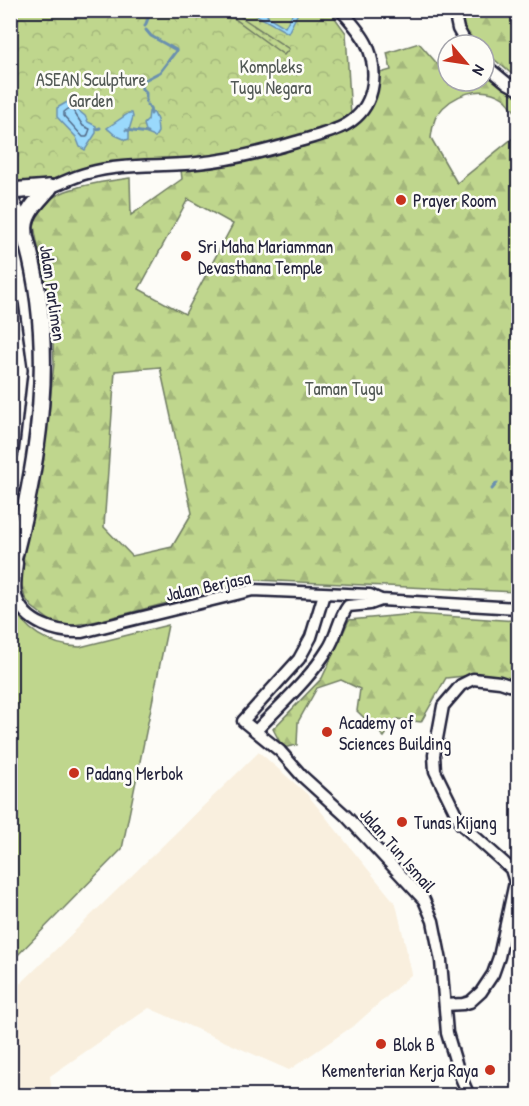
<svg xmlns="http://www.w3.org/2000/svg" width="529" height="1106" font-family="'Patrick Hand',sans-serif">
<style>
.built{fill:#f9efde}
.grass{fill:#bfd68d;stroke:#707c64;stroke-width:1.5}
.forest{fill:url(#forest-firs);stroke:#707c64;stroke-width:1.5;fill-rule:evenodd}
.park{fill:url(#park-crowns);stroke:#707c64;stroke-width:1.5}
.garden{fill:url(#garden-dots);stroke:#707c64;stroke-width:1.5}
.water{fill:#9ad9fc;stroke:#6a90af;stroke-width:1.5}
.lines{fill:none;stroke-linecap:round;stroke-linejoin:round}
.shore{stroke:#526b88;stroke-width:1.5}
.stream{stroke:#6a90af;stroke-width:3}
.street-casing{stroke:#22223b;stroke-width:15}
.secondary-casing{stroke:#22223b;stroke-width:20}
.street{stroke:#fdfcf7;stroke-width:10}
.secondary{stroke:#fdfcf7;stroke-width:15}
.poi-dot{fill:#c8321e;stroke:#fdfcf7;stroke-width:2}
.labels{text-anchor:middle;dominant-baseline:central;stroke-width:5;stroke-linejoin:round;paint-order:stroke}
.park-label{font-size:18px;fill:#515854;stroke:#fdfcf7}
.poi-label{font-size:18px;fill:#22223b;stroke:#fdfcf7;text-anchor:start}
.street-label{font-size:18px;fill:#22223b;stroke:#fdfcf7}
</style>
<defs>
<pattern id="forest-firs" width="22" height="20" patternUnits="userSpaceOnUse" patternTransform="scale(1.5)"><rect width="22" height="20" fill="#bfd68d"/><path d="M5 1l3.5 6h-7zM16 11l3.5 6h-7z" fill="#a4b77b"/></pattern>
<pattern id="park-crowns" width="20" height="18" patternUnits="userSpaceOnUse" patternTransform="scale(1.5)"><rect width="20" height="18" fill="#bfd68d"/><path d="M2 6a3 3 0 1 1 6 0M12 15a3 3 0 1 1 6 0" fill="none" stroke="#a4b77b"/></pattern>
<pattern id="garden-dots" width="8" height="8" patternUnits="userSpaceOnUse" patternTransform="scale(1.5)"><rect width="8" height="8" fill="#bfd68d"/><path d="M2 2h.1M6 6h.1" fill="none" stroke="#a4b77b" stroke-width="1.8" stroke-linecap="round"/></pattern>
</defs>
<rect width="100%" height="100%" fill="#fdfcf7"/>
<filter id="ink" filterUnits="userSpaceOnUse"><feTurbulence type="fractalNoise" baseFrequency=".0167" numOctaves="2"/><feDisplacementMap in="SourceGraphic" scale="12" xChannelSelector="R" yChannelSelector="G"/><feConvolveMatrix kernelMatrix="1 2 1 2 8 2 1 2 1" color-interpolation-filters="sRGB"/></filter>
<g filter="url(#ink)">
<polygon class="built" points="259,752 307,794 396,904 412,974 356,1024 289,1070 149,1008 50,1076 52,1095 11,1095 11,1042 14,1036 11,993"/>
<path class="grass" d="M11,602C23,630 49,646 80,647L168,625L122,849L11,962Z"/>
<g class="forest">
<path d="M458,11H518V79L484,51V45H478C469,37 459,22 458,11Z"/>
<path d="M419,43L448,76V81H484V72L518,96V116C514,110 509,102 503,98C481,83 451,95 437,115C433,121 432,131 431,138L457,183L518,134V592L255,580L98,621L74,625H59L52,622L32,607L25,598L21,584L23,552L47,430L54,363L52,322L34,226C39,186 98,183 130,178L131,215L182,179L181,170C233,163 290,156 339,133C345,130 354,127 359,122C373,109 380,91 380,73L391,70L387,53ZM188,199L233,224L185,314L139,289ZM160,367L192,513L172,547L132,556L104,527L115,371Z"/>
<polygon points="414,614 518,621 518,682 483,674 446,678 421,722 397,719 384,737 357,711 360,689 341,680 317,688 298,722 297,745 283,748 273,729 322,678 349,620"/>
</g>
<polygon class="park" points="10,11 330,11 346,33 351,116 328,128 262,148 202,160 86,170 20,188 12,181 11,174"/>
<polygon class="garden" points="210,11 232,11 289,49 284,55 235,19"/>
<g class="water">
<polygon points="258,11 269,11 267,16 285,27 294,11 299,11 288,33 256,15"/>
<polygon points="73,100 78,103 79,111 85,116 88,122 96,126 96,133 85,150 80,147 76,137 57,117 57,108 69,101"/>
<polygon points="149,112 154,113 157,120 158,132 155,137 147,134 144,124 148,120"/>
<polygon points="129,113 132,113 133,117 129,130 129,139 126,140 115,135 107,128"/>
</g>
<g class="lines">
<polygon class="shore" points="68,109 72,109 83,126 90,129 87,137 83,137 64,116 64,112"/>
<g class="stream">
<polyline points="143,10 149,16 145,26"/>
<polyline points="146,30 151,36 176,50"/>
<polyline points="146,102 146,93 142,89 141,82 160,72 176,51"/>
<polyline points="147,105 150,108 151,114"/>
<polyline points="97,129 100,128"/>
<polyline points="126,130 148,133"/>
<polyline points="492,489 497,483"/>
</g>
<defs>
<g id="street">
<polyline points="454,10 458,29 467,45"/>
<polyline points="484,64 507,83 518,89"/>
<path d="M49,188C62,183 75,176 88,173C123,163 161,167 197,163C230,160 263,152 296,142C313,137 332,133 347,124C374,108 379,75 368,47C363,34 350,21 341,10"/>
<path d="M17,563C16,573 14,586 16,596C24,624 58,633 82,632L253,590L370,595L381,600L518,608"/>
<polyline points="324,594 311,637 299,659 243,721 280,751 302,776 346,816 424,900 433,921 441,961 447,1033 459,1073 469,1096"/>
<path d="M256,731C280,705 309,680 328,649C337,636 338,619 348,606L370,604L381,600"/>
<polyline points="445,1005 463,1004 470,1002 481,992 493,974 499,957 515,882 511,869 461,824 435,771 434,755 443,706 461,685 473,679 500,682 518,688"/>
</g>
<g id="secondary">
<polyline points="10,191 49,188"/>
<path d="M10,198C15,211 22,223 25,236C58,347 39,463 10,572"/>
<path d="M25,233C22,214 38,201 49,188"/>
<polyline points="10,305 19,370 10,452"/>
</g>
</defs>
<use href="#street" class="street-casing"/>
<use href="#secondary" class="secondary-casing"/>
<use href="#street" class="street"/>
<use href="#secondary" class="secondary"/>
</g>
</g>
<g class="poi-dot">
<circle cx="401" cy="200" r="6"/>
<circle cx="186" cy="256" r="6"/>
<circle cx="327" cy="732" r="6"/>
<circle cx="74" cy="773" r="6"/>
<circle cx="402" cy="822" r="6"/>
<circle cx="381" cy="1044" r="6"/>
<circle cx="490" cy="1070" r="6"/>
</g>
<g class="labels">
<g class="park-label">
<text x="271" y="66">Kompleks<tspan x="271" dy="21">Tugu Negara</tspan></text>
<text x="91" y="79">ASEAN Sculpture<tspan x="91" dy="21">Garden</tspan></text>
<text x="344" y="388">Taman Tugu</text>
</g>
<g class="poi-label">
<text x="413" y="200">Prayer Room</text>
<text x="198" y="246">Sri Maha Mariamman<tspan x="198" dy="21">Devasthana Temple</tspan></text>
<text x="339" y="722">Academy of<tspan x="339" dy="21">Sciences Building</tspan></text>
<text x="86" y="773">Padang Merbok</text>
<text x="414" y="822">Tunas Kijang</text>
<text x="393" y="1044">Blok B</text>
<text x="478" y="1070" text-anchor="end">Kementerian Kerja Raya</text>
</g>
<g class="street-label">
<text transform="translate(53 293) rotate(82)">Jalan Parlimen</text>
<text transform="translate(208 586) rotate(-12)">Jalan Berjasa</text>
<text transform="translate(398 850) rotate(49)">Jalan Tun Ismail</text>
</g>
</g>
<rect width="529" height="1106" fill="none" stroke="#fdfcf7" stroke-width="36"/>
<rect x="18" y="18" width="493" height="1070" fill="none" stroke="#22223b" stroke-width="2" filter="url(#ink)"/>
<g transform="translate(466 63) rotate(119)"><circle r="28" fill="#fdfcf7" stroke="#a5a5ac" stroke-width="1.5"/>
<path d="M0-4.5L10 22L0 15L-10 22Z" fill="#c8321e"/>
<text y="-9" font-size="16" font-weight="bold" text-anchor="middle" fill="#22223b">N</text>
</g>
</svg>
